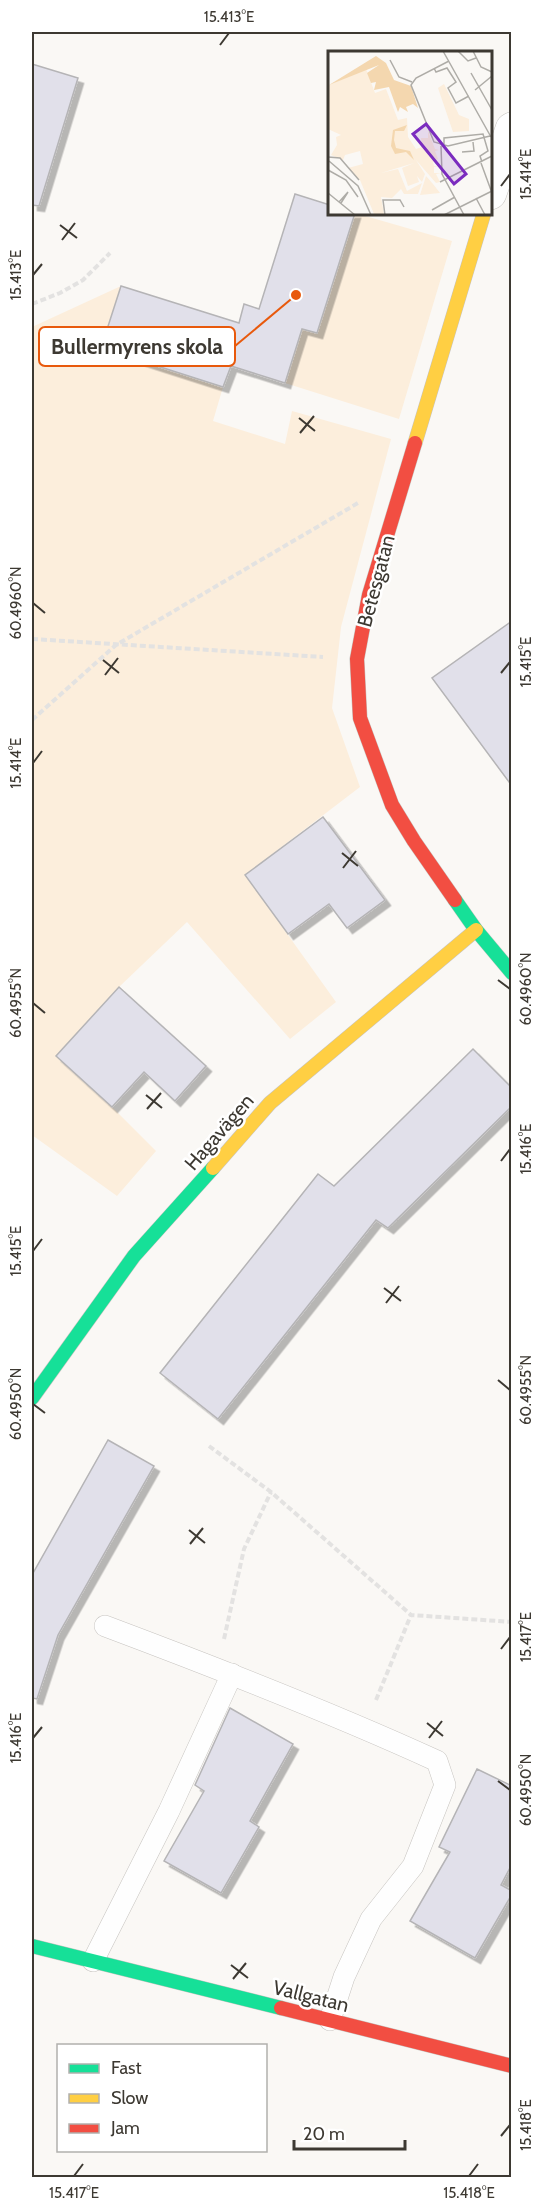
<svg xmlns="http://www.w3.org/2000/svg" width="543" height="2209" font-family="Cabin,sans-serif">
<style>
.green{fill:#fceedc}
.building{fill:#e1e0ea;stroke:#b5b4b6;stroke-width:1.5;filter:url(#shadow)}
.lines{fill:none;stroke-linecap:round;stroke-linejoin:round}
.lane-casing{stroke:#c7c4c0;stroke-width:22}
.street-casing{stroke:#c7c4c0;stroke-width:34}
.fast-casing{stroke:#c7c4c0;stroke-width:15}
.slow-casing{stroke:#c7c4c0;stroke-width:15}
.jam-casing{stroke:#c7c4c0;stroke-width:15}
.path{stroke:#e3e2e1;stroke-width:4;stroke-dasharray:6 3;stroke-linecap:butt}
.lane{stroke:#fefefe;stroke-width:21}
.street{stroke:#fefefe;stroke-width:33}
.fast{stroke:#16e098;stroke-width:14}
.slow{stroke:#ffcf43;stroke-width:14}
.jam{stroke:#f24e42;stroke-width:14}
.ticks{fill:none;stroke:#3d3932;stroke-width:2}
.labels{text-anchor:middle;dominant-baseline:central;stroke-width:5;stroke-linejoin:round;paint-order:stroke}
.street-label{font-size:20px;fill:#3d3932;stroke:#fff}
.inset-road{fill:none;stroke:#aeaca7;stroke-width:1.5}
.view{fill:#7b2cbf;fill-opacity:0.15;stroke:#7b2cbf;stroke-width:3}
.inset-edge{fill:none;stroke:#3d3932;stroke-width:3}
.leader{fill:none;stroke:#e8590c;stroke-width:2}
.callout-dot{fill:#e8590c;stroke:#fff;stroke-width:2}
.callout{fill:#fff;stroke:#e8590c;stroke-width:2}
.callout-label{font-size:21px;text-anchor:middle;font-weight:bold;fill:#3d3932}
.neatline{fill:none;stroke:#3d3932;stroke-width:2}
.ticks-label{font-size:15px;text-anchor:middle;fill:#3d3932}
</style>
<defs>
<filter id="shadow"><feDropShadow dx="5.5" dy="5.5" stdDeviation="0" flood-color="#0004"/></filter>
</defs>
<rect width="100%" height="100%" fill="#faf8f5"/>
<g class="green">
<polygon points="355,213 452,241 399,419 285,383 302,329 317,333"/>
<polygon points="121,286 101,348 223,387 213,421 285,444 292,411 391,439 341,627 332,708 360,787 245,875 336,1002 290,1039 187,922 119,987 112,1107 156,1151 117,1196 32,1135 32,327"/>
</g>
<g class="building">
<polygon points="32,64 78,78 39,206 32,205"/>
<polygon points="295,194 330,205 330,213 355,213 317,333 302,329 285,383 231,366 223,387 101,348 121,286 239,323 244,304 259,309"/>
<polygon points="512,621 512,786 432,678"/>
<polygon points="323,817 385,900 347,928 329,904 288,934 245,875"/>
<polygon points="119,987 206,1066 175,1101 144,1072 112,1107 56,1056"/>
<polygon points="473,1049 512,1088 512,1106 388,1228 376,1220 218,1419 160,1373 318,1174 334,1186"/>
<polygon points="108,1440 154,1466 58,1635 37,1699 32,1698 32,1575"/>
<polygon points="230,1708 293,1744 250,1821 259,1827 221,1893 164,1861 204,1791 195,1785"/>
<polygon points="477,1769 512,1786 512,1864 501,1885 512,1891 512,1894 475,1958 410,1921 450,1852 439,1847"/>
</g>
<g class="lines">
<defs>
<g id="lane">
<path d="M105,1626C217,1668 328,1711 437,1761L445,1785L413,1866L371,1919L344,1977L330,2020"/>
<polyline points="93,1961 169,1811 232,1674"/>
</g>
<polyline id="street" points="490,193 512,129"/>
<g id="fast">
<polyline points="455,900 476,930 512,973"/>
<polyline points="32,1398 134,1256 213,1168"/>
<polyline points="32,1946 281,2008"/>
</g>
<g id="slow">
<polyline points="415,443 484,213"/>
<polyline points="213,1168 270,1103 476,930"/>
</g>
<g id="jam">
<polyline points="415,443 369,595 357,659 360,718 392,805 414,841 455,900"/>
<polyline points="281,2008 512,2066"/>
</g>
</defs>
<use href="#lane" class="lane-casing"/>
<use href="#street" class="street-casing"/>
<use href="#fast" class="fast-casing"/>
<use href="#slow" class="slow-casing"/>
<use href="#jam" class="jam-casing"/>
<g class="path">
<polyline points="32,304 60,293 83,280 110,253"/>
<polyline points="32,639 323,657"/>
<polyline points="32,720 116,645 358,503"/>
<polyline points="209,1446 271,1492 411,1615 512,1622"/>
<polyline points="224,1639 244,1549 271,1492"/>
<polyline points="376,1700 411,1615"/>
</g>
<use href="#lane" class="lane"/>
<use href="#street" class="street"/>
<use href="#fast" class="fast"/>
<use href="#slow" class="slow"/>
<use href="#jam" class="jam"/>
</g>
<path class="ticks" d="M220,45L229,33M501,186L510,174M60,225L77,238M62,240L75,223M33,275L42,264M299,418L315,431M300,433L314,416M33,603L45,613M103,660L119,673M501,673L510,662M105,675L118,658M33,763L42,751M342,853L358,866M343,868L356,851M498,980L510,989M33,1003L45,1013M146,1095L162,1108M147,1109L161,1093M501,1161L510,1149M33,1251L42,1239M384,1288L401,1301M386,1303L399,1286M498,1380L510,1390M33,1404L45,1413M189,1530L205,1543M190,1544L203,1528M501,1649L510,1637M427,1723L443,1736M33,1738L42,1727M429,1738L442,1721M498,1781L510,1790M231,1965L248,1978M233,1979L246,1963M501,2136L510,2125M74,2176L83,2164M469,2176L478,2164"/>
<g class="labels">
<g class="street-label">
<text transform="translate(376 581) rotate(-75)">Betesgatan</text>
<text transform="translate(219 1132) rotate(-49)">Hagavägen</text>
<text transform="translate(311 1996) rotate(14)">Vallgatan</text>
</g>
</g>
<g transform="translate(328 51)">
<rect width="164" height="164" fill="#faf8f5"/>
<path d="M38,18L47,42L58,38L70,69L79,67L80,86L88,98L94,96L93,87H100V80L107,98L111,99L107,100L110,108L105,111L106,115H111L106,116V122H113L108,123L112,131L108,132L88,109L97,123L94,131L89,125L91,131L80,135L74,117L86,112L53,122L70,118L79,140L94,132L90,143H76L73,138L64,147L53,146L56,163H46L32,129L20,117L35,113L32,100L17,104L15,109L3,104L9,94L8,86L13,84L0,78L1,34ZM116,33L131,64L141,68V80L125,81L110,37ZM98,125L105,133L112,142L92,144Z" fill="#fceedc"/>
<path d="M48,5L58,12L66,29L83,35L90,57L85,53L78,56L80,61L72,56L70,61L61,36L46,39L48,31L43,32L39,22L51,14L1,34ZM79,74L76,80H67L66,89L68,97L82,100L86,109L78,101L67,103L63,95L65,79Z" fill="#f4d7af"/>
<path class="inset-road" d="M115,0L163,86M130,0L140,10L148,7M145,0L153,16L164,21M62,9L71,26L84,31M121,10L88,27L83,34L106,91L120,95L162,85M106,17L108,21L119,17L128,31L120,37L128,52L141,45M143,22L164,59M147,39L164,25M113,95L114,123L136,164M116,95V87L155,83L160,100L152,105L154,111M134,101L146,100L145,91M0,106L12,107L31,129M1,110L30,135L43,164M153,112L164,142M0,119L18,129L30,146M112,131L164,105M0,142L27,164M148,147L157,164M11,151L20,141L13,152M104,159L127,146M57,164L55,149H72L76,156M116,164L164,140"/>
<path class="view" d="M98,73L138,123L126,133L85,83Z"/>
<rect width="164" height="164" class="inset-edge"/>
</g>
<path class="leader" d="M296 295L235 346"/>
<circle class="callout-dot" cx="296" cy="295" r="6"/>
<rect class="callout" x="39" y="327" width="196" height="39" rx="6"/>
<g class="callout-label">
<text x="137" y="354">Bullermyrens skola</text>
</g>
<rect width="543" height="2209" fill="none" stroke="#ffffff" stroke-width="66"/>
<rect x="57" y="2044" width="210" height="108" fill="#ffffff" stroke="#b1b0ad" stroke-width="1.5"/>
<rect x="69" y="2064" width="30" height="9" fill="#16e098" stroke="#b1b0ad" stroke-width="1.5"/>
<text x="111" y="2074" font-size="18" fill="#3d3932">Fast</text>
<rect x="69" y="2094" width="30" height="9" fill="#ffcf43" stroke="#b1b0ad" stroke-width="1.5"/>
<text x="111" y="2104" font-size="18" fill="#3d3932">Slow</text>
<rect x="69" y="2124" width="30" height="9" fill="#f24e42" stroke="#b1b0ad" stroke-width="1.5"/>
<text x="111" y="2134" font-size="18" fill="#3d3932">Jam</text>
<path d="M294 2140v9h111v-9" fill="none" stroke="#3d3932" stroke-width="3"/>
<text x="303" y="2140" font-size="18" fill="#3d3932" stroke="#ffffff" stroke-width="4.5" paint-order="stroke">20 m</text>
<rect x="33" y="33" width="477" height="2143" class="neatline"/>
<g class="ticks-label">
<text x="229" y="22">15.413°E</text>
<text transform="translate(526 174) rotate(-90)" y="5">15.414°E</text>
<text transform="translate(16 275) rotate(-90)" y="5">15.413°E</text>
<text transform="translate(16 603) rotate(-90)" y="5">60.4960°N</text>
<text transform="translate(526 662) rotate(-90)" y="5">15.415°E</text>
<text transform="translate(16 763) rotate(-90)" y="5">15.414°E</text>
<text transform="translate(526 989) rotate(-90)" y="5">60.4960°N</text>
<text transform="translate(16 1003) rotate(-90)" y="5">60.4955°N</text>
<text transform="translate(526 1149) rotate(-90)" y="5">15.416°E</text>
<text transform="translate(16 1251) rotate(-90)" y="5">15.415°E</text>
<text transform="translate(526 1390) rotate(-90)" y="5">60.4955°N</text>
<text transform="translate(16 1404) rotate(-90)" y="5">60.4950°N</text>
<text transform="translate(526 1637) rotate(-90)" y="5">15.417°E</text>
<text transform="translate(16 1738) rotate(-90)" y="5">15.416°E</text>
<text transform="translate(526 1790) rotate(-90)" y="5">60.4950°N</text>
<text transform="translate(526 2125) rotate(-90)" y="5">15.418°E</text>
<text x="74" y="2198">15.417°E</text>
<text x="469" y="2198">15.418°E</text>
</g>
</svg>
